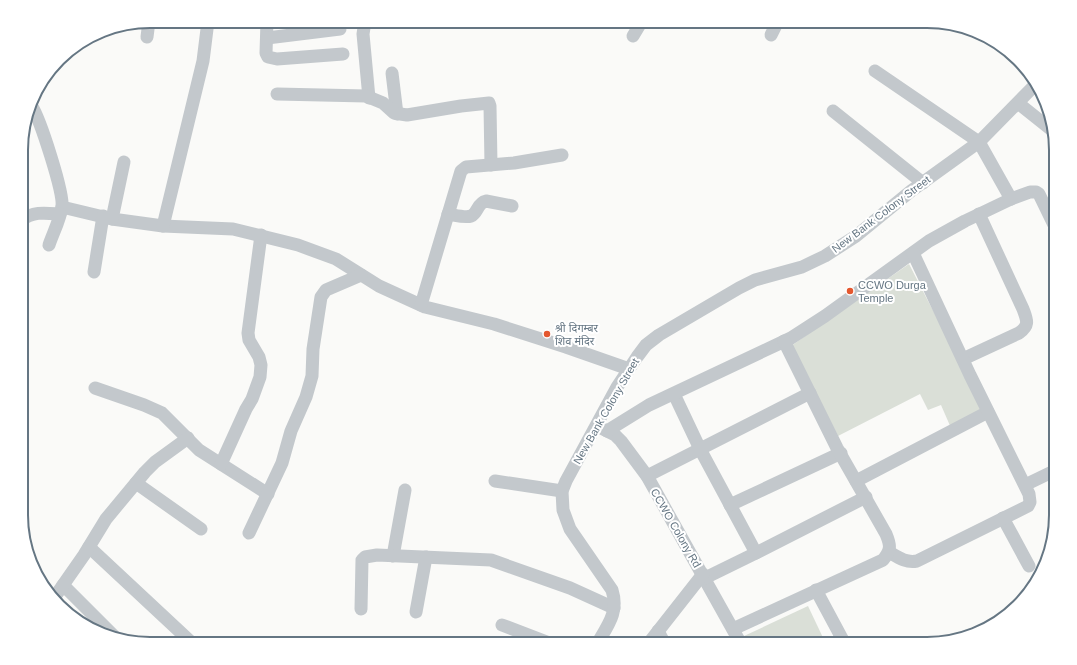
<svg xmlns="http://www.w3.org/2000/svg" width="1077" height="665" font-family="Arial,'Noto Sans Devanagari',sans-serif">
<style>
.green{fill:#dadfd7}
.lines{fill:none;stroke-linecap:round;stroke-linejoin:round}
.minor{stroke:#c3c8cc;stroke-width:13}
.poi-dot{fill:#e4572e;stroke:#fff;stroke-width:1.5}
.labels{text-anchor:middle;dominant-baseline:central;stroke-width:4;stroke-linejoin:round;paint-order:stroke}
.street-label{font-size:11px;fill:#657683;stroke:#fff}
.poi-label{font-size:11px;fill:#657683;stroke:#fff;text-anchor:start}
.rim{fill:none;stroke:#657683;stroke-width:2}
</style>
<rect width="100%" height="100%" fill="#fafaf8"/>
<g class="green">
<polygon points="909,264 984,410 951,428 941,405 928,410 920,394 838,436 791,346"/>
<polygon points="808,606 826,644 748,644 744,636"/>
</g>
<g class="lines">
<g class="minor">
<polyline points="267,21 266,53 268,57 277,59 343,54"/>
<polyline points="365,21 363,34 369,98"/>
<polyline points="771,35 778,21"/>
<polyline points="633,36 642,21"/>
<polyline points="147,37 149,21"/>
<polyline points="267,38 340,29"/>
<polyline points="875,71 979,142 1011,199"/>
<polyline points="392,73 397,114"/>
<polyline points="277,94 366,96 383,103 394,113 407,115 461,106 489,103 490,106 491,165"/>
<polyline points="1018,103 1053,131"/>
<path d="M31,105C40,118 64,193 62,207C60,220 53,233 49,245"/>
<polyline points="833,111 923,183"/>
<polyline points="62,207 112,219 163,226 233,229 298,245 336,259 379,286 425,307 494,324 566,347 629,369"/>
<path d="M448,214C455,215 465,218 471,216C478,213 477,203 486,201L512,206"/>
<polyline points="112,219 124,162"/>
<path d="M22,220C33,211 46,213 60,214"/>
<polyline points="163,226 203,61 208,21"/>
<polyline points="94,272 103,216"/>
<polyline points="421,305 461,171 466,167 514,163 562,155"/>
<path d="M963,359L1019,333C1030,325 1027,320 1023,309L979,214"/>
<polyline points="95,388 144,405 162,413 199,450 268,494"/>
<polyline points="674,394 700,449 756,553 866,497"/>
<polyline points="601,428 615,435 621,441 647,476 741,644"/>
<polyline points="607,431 649,405 791,338 825,316 929,241 965,221 1011,199 1030,192 1036,192 1039,194 1056,229"/>
<polyline points="221,464 246,409 252,399 260,377 261,365 259,357 249,340 248,333 261,235"/>
<polyline points="647,476 810,393"/>
<polyline points="495,481 562,491"/>
<polyline points="856,481 988,412"/>
<polyline points="136,483 201,529"/>
<polyline points="1025,485 1056,470"/>
<polyline points="730,505 841,453"/>
<polyline points="1003,518 1029,566"/>
<polyline points="249,533 282,463 291,431 306,397 312,376 313,349 321,297 326,290 361,275"/>
<polyline points="89,547 192,643"/>
<path d="M889,552C899,558 906,563 917,561L1028,506L1030,502L1029,494L970,375L913,253"/>
<polyline points="393,556 405,490"/>
<polyline points="705,578 756,553"/>
<polyline points="63,585 118,640"/>
<polyline points="816,590 845,644"/>
<polyline points="54,598 84,555 106,519 145,472 155,462 188,438"/>
<polyline points="361,609 362,560 365,557 377,555 491,560 570,588 614,608"/>
<polyline points="416,612 426,557"/>
<polyline points="502,625 552,644"/>
<path d="M733,629L883,560C891,550 891,546 886,534L837,448L784,341"/>
<polyline points="658,631 665,644"/>
<path d="M597,644C608,625 619,612 612,590L570,529L563,510L562,491L566,481L617,387L637,357L646,345L659,335L739,288L755,280L802,267L825,256L856,236L911,191L979,142L1037,83"/>
<polyline points="648,644 703,574"/>
</g>
</g>
<g class="poi-dot">
<circle cx="850" cy="291" r="4"/>
<circle cx="547" cy="334" r="4"/>
</g>
<g class="labels">
<g class="street-label">
<text transform="translate(881 214) rotate(-37)">New Bank Colony Street</text>
<text transform="translate(606 411) rotate(-60)">New Bank Colony Street</text>
<text transform="translate(676 528) rotate(60)">CCWO Colony Rd</text>
</g>
<g class="poi-label">
<text x="858" y="285">CCWO Durga<tspan x="858" dy="13">Temple</tspan></text>
<text x="555" y="328">श्री दिगम्बर<tspan x="555" dy="13">शिव मंदिर</tspan></text>
</g>
</g>
<path d="M0 0H1077V665H0ZM150 28H927A122 122 0 0 1 1049 150V515A122 122 0 0 1 927 637H150A122 122 0 0 1 28 515V150A122 122 0 0 1 150 28Z" fill="#fff" fill-rule="evenodd"/>
<path class="rim" d="M150 28H927A122 122 0 0 1 1049 150V515A122 122 0 0 1 927 637H150A122 122 0 0 1 28 515V150A122 122 0 0 1 150 28Z"/>
</svg>
